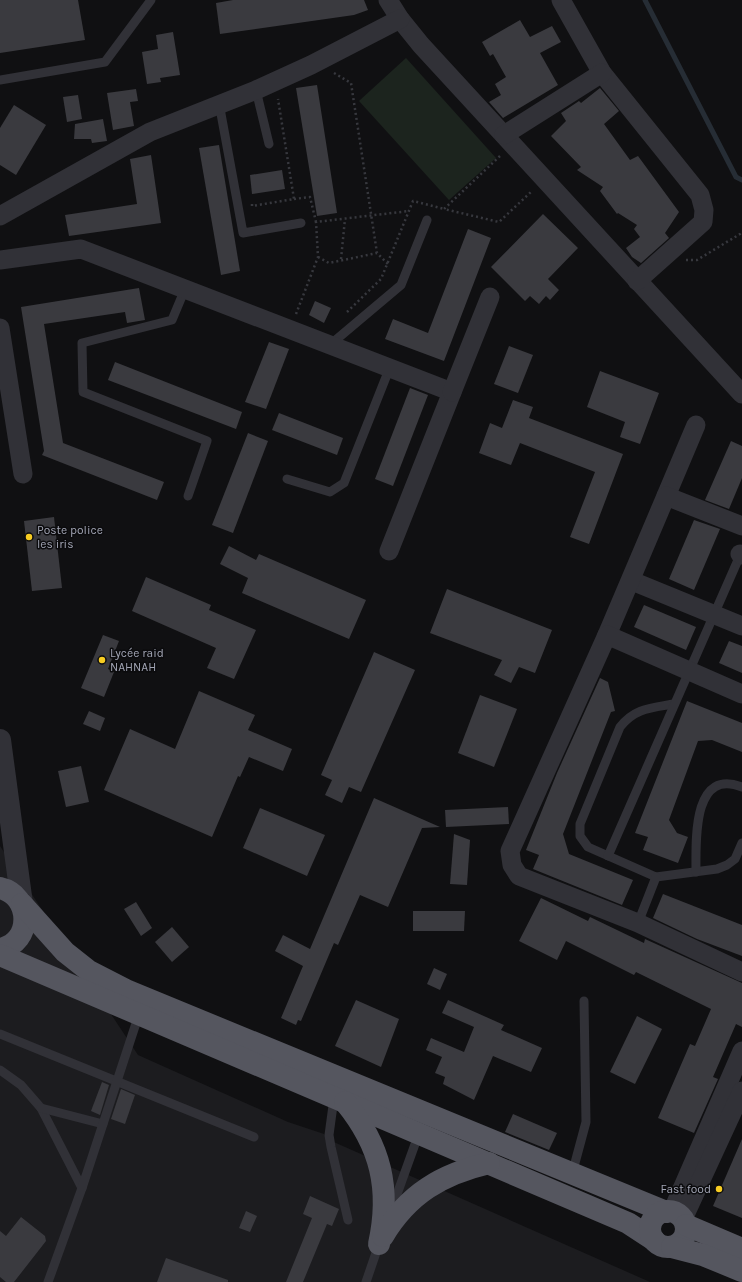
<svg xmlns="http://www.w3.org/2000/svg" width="742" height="1282" font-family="Karla,sans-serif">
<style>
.built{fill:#1c1c1f}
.green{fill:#1c241e}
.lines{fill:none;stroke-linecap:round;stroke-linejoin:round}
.stream{stroke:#262d35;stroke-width:5}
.building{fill:#3a3a3f}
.path{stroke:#37383e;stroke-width:2.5;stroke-dasharray:2 3;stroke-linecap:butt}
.service{stroke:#313137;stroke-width:9}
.minor{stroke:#313137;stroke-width:19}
.tertiary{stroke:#313137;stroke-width:22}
.trunk{stroke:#55565f;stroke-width:22}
.poi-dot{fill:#f8cd22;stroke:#0b0b0d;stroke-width:1.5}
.labels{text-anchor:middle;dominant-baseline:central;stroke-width:3;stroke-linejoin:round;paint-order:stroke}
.poi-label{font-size:12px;fill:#a1a4b3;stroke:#0b0b0d;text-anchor:start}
</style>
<rect width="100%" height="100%" fill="#101012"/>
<polygon class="built" points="0,846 138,1055 288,1122 324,1134 327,1139 650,1282 0,1282"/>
<polygon class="green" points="406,58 496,158 449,200 359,101"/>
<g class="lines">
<polyline class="stream" points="645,0 736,177 742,180"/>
</g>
<g class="building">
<polygon points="0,0 78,0 85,40 0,53"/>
<polygon points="233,0 364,0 368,10 354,15 220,34 216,3"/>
<polygon points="520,20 530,37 552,26 561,42 540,53 558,85 503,118 489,102 501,95 495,84 506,77 493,54 490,56 482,42"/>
<polygon points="173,32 180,75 160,78 161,82 147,84 142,52 158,49 156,35"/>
<polygon points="317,85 337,213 317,216 296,88"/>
<polygon points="600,88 619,111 604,124 630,160 638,156 679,212 665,233 669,238 641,263 632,257 626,248 640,237 634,229 637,225 618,213 617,214 600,191 603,187 577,170 581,167 551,136 566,121 561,113 579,101 581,103"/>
<polygon points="136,89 138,101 130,102 134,126 113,130 107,93"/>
<polygon points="78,95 82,119 67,122 63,97"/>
<polygon points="14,105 46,125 16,175 0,165 0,128"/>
<polygon points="103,119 107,141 92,143 91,139 74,139 75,124"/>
<polygon points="219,145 240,271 221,275 199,148"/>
<polygon points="151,155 161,223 69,236 65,215 137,204 130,159"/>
<polygon points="282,170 285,189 252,194 250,175"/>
<polygon points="543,214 578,248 548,279 559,290 550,300 546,296 539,304 530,296 525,301 491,267"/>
<polygon points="468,229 491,238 444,361 385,339 393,319 428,333"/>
<polygon points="139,288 145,320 127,323 125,312 44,324 63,443 164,482 157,500 42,455 44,451 21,307"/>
<polygon points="315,301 331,308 324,323 309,315"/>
<polygon points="269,342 289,349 266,409 245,402"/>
<polygon points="509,346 533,355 518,393 494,384"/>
<polygon points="115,362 242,412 236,429 108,380"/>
<polygon points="600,371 659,393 640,444 620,437 625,422 587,407"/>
<polygon points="410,388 428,395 393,486 375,479"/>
<polygon points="513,400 533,407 529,418 623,454 589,544 570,537 595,472 520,443 511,465 479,453 490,423 502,428"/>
<polygon points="279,413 343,438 337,455 272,430"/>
<polygon points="248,433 268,441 233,533 212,525"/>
<polygon points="731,441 742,446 742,478 729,509 705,500"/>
<polygon points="54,517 62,588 32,591 24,521"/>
<polygon points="694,520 720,529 694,590 669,579"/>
<polygon points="229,546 256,560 259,554 366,600 349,639 242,593 248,578 220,564"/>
<polygon points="146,577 211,605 209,610 256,630 234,679 207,668 216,648 132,611"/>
<polygon points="447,589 552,630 535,673 519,667 511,683 494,675 502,660 430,633"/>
<polygon points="644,605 696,627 686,650 634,627"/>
<polygon points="103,635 119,641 108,669 114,672 104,697 81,688"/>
<polygon points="729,641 742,646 742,673 719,663"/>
<polygon points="374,652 415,670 361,792 349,787 342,803 325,795 332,780 321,775"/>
<polygon points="600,678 608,682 615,711 611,712 563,834 569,854 633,880 622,905 533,869 539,855 526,850 557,773"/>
<polygon points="199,691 255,715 248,730 292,749 283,771 249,757 240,777 238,776 212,837 104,790 130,729 175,749"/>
<polygon points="480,695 517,709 494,767 458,753"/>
<polygon points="687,701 742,723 742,752 712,740 698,741 669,820 677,833 688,837 678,863 643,850 648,837 635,833"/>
<polygon points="89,711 105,718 100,731 83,724"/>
<polygon points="81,766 89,802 66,807 58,771"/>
<polygon points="374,798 440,827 422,828 388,907 360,895 338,945 334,943 301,1021 298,1020 296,1025 281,1018 303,966 275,951 283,935 310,949"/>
<polygon points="508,807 509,824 446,827 445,810"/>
<polygon points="260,808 325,835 307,876 243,848"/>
<polygon points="454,834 470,840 467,885 450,884"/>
<polygon points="663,894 742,925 742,956 697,939 653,918"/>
<polygon points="541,898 588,921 590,917 644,943 645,939 742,983 742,1027 736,1024 713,1077 718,1079 694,1133 658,1118 690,1044 695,1046 711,1009 636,972 634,975 566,941 557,960 519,941"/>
<polygon points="136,902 152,928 141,936 124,909"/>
<polygon points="413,911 465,911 464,931 413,931"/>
<polygon points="172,927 189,947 172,962 155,942"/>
<polygon points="434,968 447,974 440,990 427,984"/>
<polygon points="356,1000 399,1019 381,1067 335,1046"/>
<polygon points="448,1000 504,1025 501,1030 542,1048 531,1072 493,1056 474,1100 443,1084 445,1077 435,1073 442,1057 426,1050 431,1038 464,1052 474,1027 442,1013"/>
<polygon points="637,1016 662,1029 635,1084 610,1072"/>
<polygon points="102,1082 109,1085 100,1115 91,1111"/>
<polygon points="121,1089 135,1095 125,1124 111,1119"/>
<polygon points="513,1114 557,1133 549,1150 505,1132"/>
<polygon points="742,1139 742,1218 713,1206"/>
<polygon points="310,1196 339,1209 332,1226 327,1224 303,1282 286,1282 312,1218 303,1214"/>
<polygon points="246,1211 257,1216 250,1232 239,1228"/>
<polygon points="21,1217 45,1236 46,1241 14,1282 6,1282 0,1277 0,1231 6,1236"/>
<polygon points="166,1258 228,1280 228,1282 157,1282"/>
</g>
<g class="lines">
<g class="path">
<polyline points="334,73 351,83 377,253 388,264"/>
<polyline points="500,156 444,209 499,222 532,191"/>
<polyline points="294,199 310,197 316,222"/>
<polyline points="252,204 252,206 294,199 278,99"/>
<polyline points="318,257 329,263 377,253"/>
<polyline points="341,259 345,219"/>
<polyline points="686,260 697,260 740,234 742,231"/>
<polyline points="347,312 381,279 413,201 444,209"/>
<polyline points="296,314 318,257 316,222 409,211"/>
</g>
<g class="service">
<polyline points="0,80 105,62 151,0"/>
<polyline points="256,90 269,144"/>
<polyline points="219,103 243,233 301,223"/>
<polyline points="185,289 172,320 82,343 83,392 207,441 188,496"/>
<polyline points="331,344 401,285 427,220"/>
<polyline points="287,479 330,492 344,483 390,367"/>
<path d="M674,704C651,708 635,708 620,727L580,824V836L588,847L656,877L717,869L727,865L735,859L742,843"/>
<polyline points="608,856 741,553"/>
<path d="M696,872C696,842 692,767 742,787"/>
<polyline points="638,923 656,877"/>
<polyline points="0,1034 254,1137"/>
<polyline points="0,1070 21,1085 41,1108 82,1188"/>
<polyline points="334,1098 329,1135 331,1147 348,1220"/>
<polyline points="41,1108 103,1124"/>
<polyline points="572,1174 586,1122 584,1001"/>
<polyline points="391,1211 419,1133"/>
<polyline points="48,1282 82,1188 139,1014"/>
<polyline points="366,1282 379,1244"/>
</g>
<g class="minor">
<polyline points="388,0 400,19 421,45 742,394"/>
<polyline points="561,0 602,73 700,195 704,210 703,222 637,281"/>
<polyline points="504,135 602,73"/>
<polyline points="0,216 150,132 256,90 311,65 400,19"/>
<polyline points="0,260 81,249 452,392 389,551"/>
<polyline points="0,328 23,474"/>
<polyline points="452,392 490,297"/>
<polyline points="666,496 696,425"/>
<polyline points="740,554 742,555"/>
<polyline points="632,581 742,626"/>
<polyline points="607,635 666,496 742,526"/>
<polyline points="742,694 607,635 510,851 512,865 519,876 638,923 742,972"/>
<polyline points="672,1212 742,1051"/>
<polyline points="683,1219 742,1091"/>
</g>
<polyline class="tertiary" points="0,740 22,904"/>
<g class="trunk">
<path d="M0,888C32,895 33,943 0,949"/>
<polyline points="22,904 65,952 89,971 128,991 666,1212"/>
<polyline points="0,955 628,1223 654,1240"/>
<path d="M345,1102C381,1146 391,1189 379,1244"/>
<circle cx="668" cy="1229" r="18"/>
<polyline points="686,1225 742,1249"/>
<path d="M383,1236C408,1194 442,1174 489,1163"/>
<polyline points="672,1247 703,1255 742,1271"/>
</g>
</g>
<g class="poi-dot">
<circle cx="29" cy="537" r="4"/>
<circle cx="102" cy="660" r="4"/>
<circle cx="719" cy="1189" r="4"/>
</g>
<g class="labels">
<g class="poi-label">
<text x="37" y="530">Poste police<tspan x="37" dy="14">les iris</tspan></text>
<text x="110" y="653">Lycée raid<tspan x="110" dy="14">NAHNAH</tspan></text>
<text x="711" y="1189" text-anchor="end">Fast food</text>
</g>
</g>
</svg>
